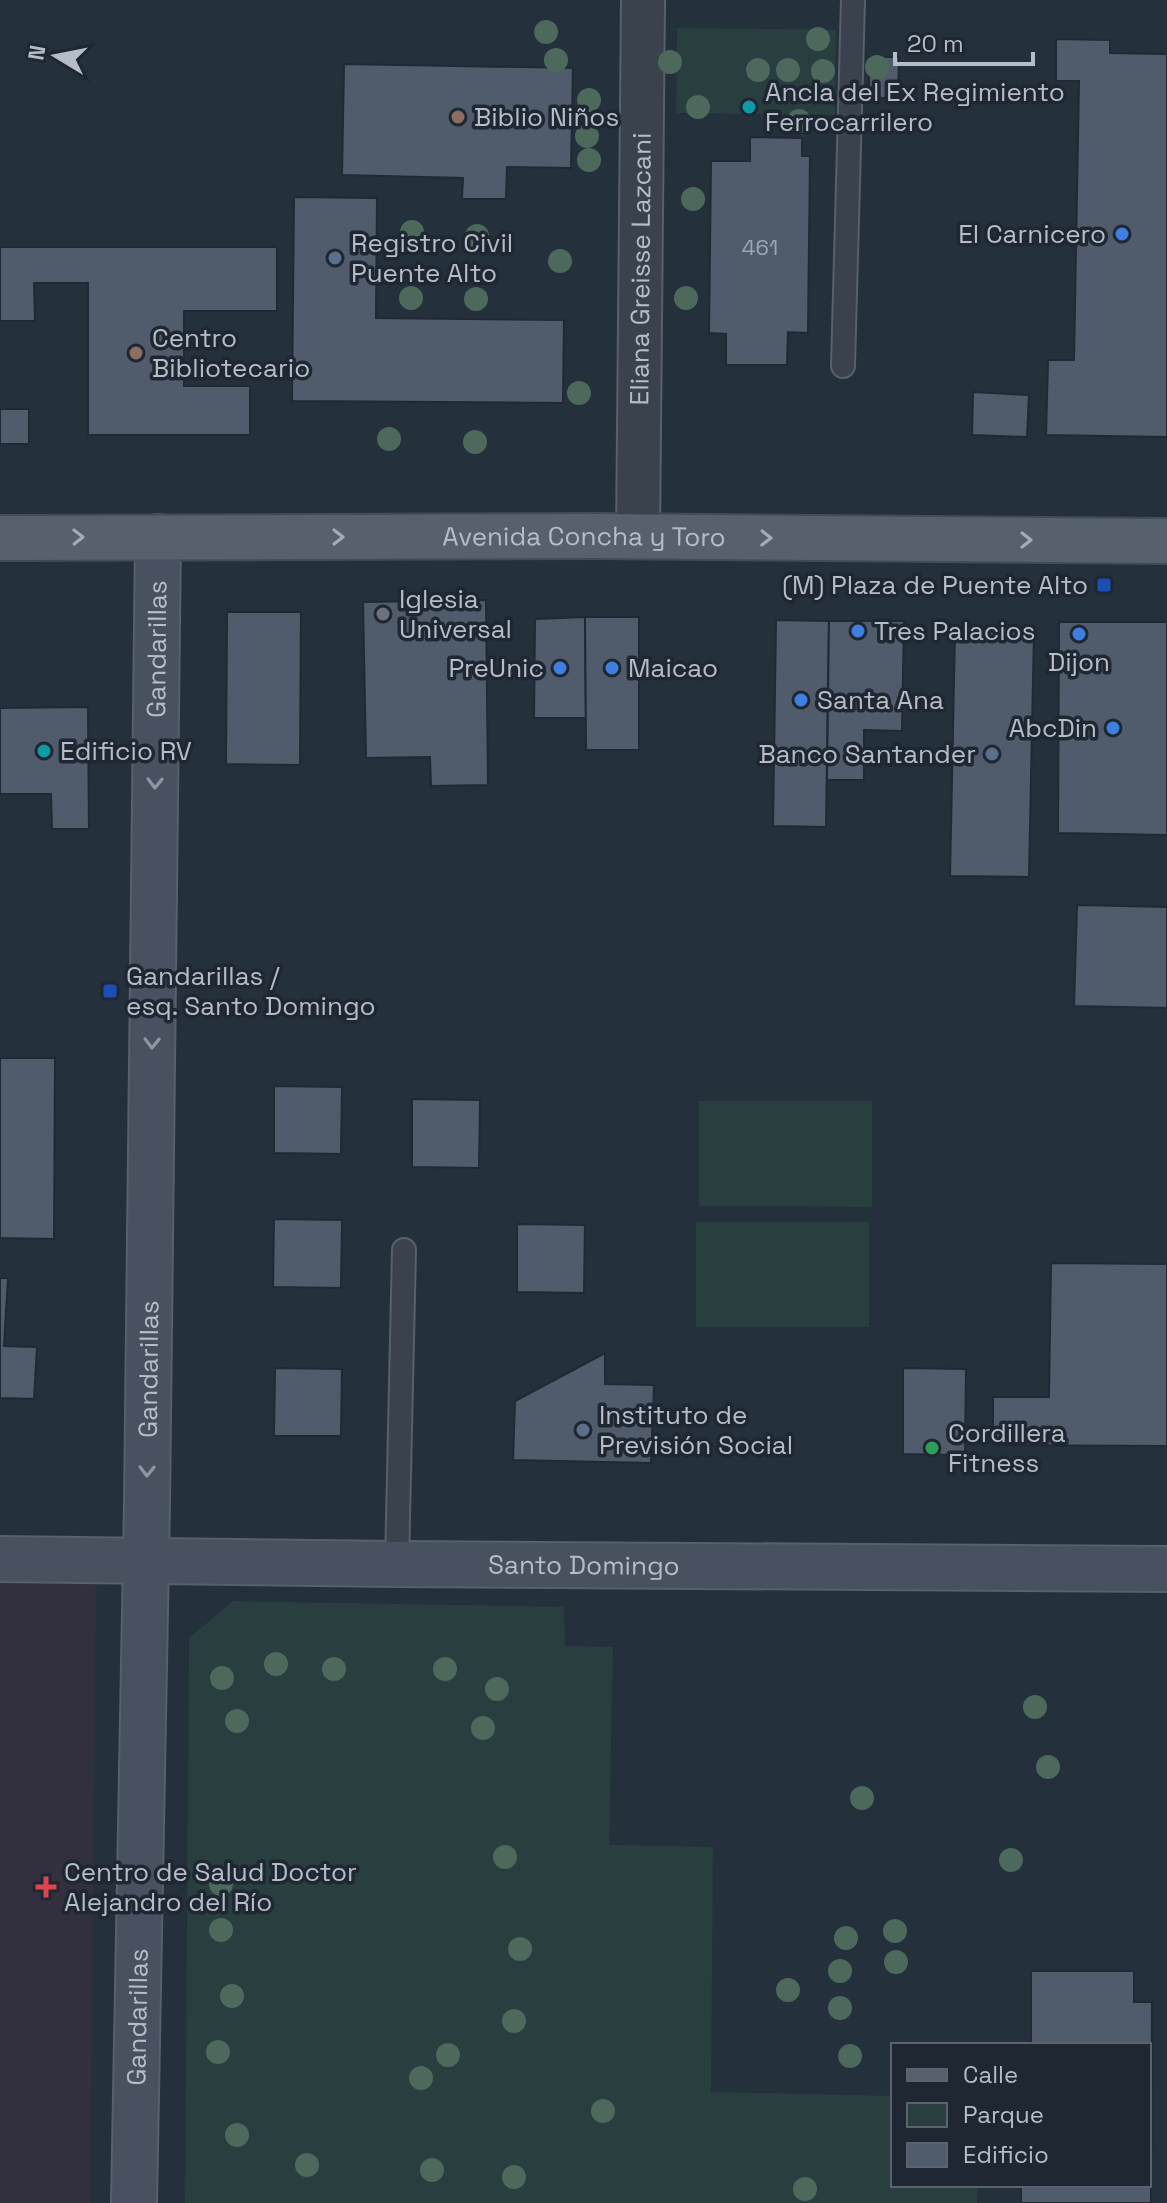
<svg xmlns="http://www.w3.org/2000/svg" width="1167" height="2203" font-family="'Space Grotesk',sans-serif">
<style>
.medical{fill:#32303e}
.green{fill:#283e3f}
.building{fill:#505b6b;stroke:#202934;stroke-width:2}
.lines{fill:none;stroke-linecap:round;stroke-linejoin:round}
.lane-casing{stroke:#57606b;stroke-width:26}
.street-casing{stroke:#57606b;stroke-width:46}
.secondary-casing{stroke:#57606b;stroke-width:48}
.primary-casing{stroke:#424b56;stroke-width:48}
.lane{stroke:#39424d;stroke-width:22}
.street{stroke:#39424d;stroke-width:42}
.secondary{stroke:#475160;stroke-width:44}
.primary{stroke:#57616d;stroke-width:44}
.tree{fill:#4c695c}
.oneway{stroke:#a2abb6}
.oneway2{stroke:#8e97a4}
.culture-dot{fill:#0f9aa8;stroke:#1e2732;stroke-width:3}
.education-dot{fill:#8d6e63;stroke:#1e2732;stroke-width:3}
.shop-dot{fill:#3f7fe0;stroke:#1e2732;stroke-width:3}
.service-dot{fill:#5c6f8a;stroke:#1e2732;stroke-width:3}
.transit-dot{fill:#1a4fb4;stroke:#1e2732;stroke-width:3}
.worship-dot{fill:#6b7280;stroke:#1e2732;stroke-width:3}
.leisure-dot{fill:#2e9e5b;stroke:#1e2732;stroke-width:3}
.health-dot{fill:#e0444e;stroke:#1e2732;stroke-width:3}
.labels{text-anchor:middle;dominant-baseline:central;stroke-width:7;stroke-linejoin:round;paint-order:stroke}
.number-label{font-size:22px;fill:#9ca4b1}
.poi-label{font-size:26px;fill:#b5bdc8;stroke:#1e2732;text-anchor:start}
.street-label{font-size:26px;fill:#b5bdc8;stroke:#1e2732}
</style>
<rect width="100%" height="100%" fill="#25303d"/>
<polygon class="medical" points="0,1571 96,1572 90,2203 0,2203"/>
<g class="green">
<polygon points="677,28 836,30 835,115 676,113"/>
<polygon points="699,1101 872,1101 872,1207 699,1206"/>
<rect x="696" y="1222" width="173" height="105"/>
<polygon points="233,1601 564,1607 565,1646 613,1647 609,1845 713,1847 711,2092 893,2096 893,2185 977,2185 977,2203 185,2203 189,1638"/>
</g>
<g class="building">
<polygon points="1056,39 1110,40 1110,53 1167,54 1167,437 1046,435 1048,360 1074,360 1079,81 1056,81"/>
<polygon points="869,57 899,57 898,99 869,97"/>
<polygon points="344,64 573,68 571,168 507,167 506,199 462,199 463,178 342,175"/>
<polygon points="750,137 802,138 802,156 810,156 808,333 788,332 787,365 726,365 726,334 709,333 711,161 750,161"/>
<polygon points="294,197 377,198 376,318 564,320 563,403 292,401"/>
<polygon points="0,247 277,247 277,311 184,311 184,386 250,386 250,435 88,435 88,283 34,283 35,321 0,321"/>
<polygon points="973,392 1029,395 1027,437 972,435"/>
<rect x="0" y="409" width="29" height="35"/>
<polygon points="486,600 488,785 431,786 430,757 366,758 363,602"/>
<polygon points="227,612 301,612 300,765 226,764"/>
<polygon points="585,617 586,718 534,718 535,619"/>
<polygon points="585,617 639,617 639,750 586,750"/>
<polygon points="776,620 829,621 826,827 773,826"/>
<polygon points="829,621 904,621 902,731 864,730 864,780 827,780"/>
<polygon points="1059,622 1167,622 1167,835 1058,833"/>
<polygon points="955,631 1034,632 1029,877 950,876"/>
<polygon points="88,707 89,829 52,829 51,794 0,794 0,708"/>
<polygon points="1077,905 1167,907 1167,1008 1074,1006"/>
<polygon points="0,1058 55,1058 54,1239 0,1238"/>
<polygon points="274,1086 342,1087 341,1154 274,1153"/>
<polygon points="412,1099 480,1100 479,1168 412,1167"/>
<polygon points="274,1219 342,1220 341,1288 273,1287"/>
<polygon points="517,1224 585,1225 584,1293 517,1292"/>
<polygon points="1051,1263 1167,1264 1167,1446 993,1445 993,1397 1049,1397"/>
<polygon points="0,1278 8,1278 4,1346 37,1347 34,1399 0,1398"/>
<polygon points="605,1353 605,1384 654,1385 651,1463 513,1460 515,1401"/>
<polygon points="275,1368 342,1369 341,1436 274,1436"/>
<polygon points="903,1368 966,1369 965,1455 903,1454"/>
<polygon points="1031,1971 1134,1971 1134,2002 1152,2002 1151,2203 1021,2203 1021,2185 1149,2185 1149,2045 1031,2045"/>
</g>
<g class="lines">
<defs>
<g id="lane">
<polyline points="843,366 853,0"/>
<polyline points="397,1564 404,1250"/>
</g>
<g id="street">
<path id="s1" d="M638,537L643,0"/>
</g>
<g id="secondary">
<path id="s2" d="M0,1559L397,1564L1167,1569"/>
<path id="s3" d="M134,2203L147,1503L158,537"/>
</g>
<g id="primary">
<path id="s4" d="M0,538L600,536L1167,541"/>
</g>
</defs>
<use href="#lane" class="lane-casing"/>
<use href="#street" class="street-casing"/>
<use href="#secondary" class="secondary-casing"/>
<use href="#primary" class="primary-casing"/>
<use href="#lane" class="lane"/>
<use href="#street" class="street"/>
<use href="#secondary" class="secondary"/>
<use href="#primary" class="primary"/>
</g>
<g class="tree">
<circle cx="546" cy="32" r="12"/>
<circle cx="818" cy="39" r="12"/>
<circle cx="556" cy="60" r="12"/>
<circle cx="670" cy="62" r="12"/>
<circle cx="877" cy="67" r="12"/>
<circle cx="758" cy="70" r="12"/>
<circle cx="788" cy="70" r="12"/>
<circle cx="823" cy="71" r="12"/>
<circle cx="589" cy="100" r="12"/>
<circle cx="698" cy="107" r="12"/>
<circle cx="799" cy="121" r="12"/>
<circle cx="587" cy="136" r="12"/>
<circle cx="589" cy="160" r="12"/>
<circle cx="693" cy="199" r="12"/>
<circle cx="412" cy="232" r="12"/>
<circle cx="477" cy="236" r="12"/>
<circle cx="560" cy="261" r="12"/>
<circle cx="411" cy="298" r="12"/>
<circle cx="686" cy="298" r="12"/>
<circle cx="476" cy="299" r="12"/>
<circle cx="579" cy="393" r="12"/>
<circle cx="389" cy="439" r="12"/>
<circle cx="475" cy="442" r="12"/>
<circle cx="276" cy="1664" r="12"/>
<circle cx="334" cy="1669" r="12"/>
<circle cx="445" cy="1669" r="12"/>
<circle cx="222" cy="1678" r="12"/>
<circle cx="497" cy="1689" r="12"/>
<circle cx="1035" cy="1707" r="12"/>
<circle cx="237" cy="1721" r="12"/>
<circle cx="483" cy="1728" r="12"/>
<circle cx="1048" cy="1767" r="12"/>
<circle cx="862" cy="1798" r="12"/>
<circle cx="505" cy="1857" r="12"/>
<circle cx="1011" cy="1860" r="12"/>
<circle cx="221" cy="1884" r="12"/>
<circle cx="221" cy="1930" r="12"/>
<circle cx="895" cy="1931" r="12"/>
<circle cx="846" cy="1938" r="12"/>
<circle cx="520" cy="1949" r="12"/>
<circle cx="896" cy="1962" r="12"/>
<circle cx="840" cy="1971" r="12"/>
<circle cx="788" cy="1990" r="12"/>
<circle cx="232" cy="1996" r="12"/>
<circle cx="840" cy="2008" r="12"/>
<circle cx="514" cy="2021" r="12"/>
<circle cx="218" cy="2052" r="12"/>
<circle cx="448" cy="2055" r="12"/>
<circle cx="850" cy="2056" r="12"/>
<circle cx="421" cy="2078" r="12"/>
<circle cx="603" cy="2111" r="12"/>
<circle cx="237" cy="2135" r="12"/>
<circle cx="307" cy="2165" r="12"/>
<circle cx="432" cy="2170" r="12"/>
<circle cx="514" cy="2177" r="12"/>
<circle cx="805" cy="2189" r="12"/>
</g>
<defs><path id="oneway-chevron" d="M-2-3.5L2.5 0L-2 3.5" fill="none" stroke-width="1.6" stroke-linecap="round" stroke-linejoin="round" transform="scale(2)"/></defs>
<g class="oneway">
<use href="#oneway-chevron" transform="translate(78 537) rotate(-1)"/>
<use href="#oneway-chevron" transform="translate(338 537)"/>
<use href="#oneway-chevron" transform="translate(766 538) rotate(1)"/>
<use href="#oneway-chevron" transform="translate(1026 540)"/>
</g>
<g class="oneway2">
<use href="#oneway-chevron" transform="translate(155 783) rotate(91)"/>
<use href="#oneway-chevron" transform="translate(152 1043) rotate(91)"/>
<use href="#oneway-chevron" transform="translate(147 1471) rotate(91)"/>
</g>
<g class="culture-dot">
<circle cx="749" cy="107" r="8"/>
<circle cx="44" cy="751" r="8"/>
</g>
<g class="education-dot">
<circle cx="458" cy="117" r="8"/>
<circle cx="136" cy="353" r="8"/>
</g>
<g class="shop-dot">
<circle cx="1122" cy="234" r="8"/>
<circle cx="858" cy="631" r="8"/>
<circle cx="1079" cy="634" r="8"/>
<circle cx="560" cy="668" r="8"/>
<circle cx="612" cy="668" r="8"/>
<circle cx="801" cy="700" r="8"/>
<circle cx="1113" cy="728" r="8"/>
</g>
<g class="service-dot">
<circle cx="335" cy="258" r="8"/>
<circle cx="992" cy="754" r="8"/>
<circle cx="583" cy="1430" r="8"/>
</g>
<g class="transit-dot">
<rect x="1096" y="577" width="16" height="16" rx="4"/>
<rect x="102" y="983" width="16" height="16" rx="4"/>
</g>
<circle class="worship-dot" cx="383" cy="614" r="8"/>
<circle class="leisure-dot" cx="932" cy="1448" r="8"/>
<path class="health-dot" d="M42 1875h8v8h8v8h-8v8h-8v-8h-8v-8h8z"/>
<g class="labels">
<g class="number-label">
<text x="760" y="247">461</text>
</g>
<g class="poi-label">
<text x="765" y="92">Ancla del Ex Regimiento<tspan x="765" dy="30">Ferrocarrilero</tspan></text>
<text x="474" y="117">Biblio Niños</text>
<text x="1106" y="234" text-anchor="end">El Carnicero</text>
<text x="351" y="243">Registro Civil<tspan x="351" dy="30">Puente Alto</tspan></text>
<text x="152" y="338">Centro<tspan x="152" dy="30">Bibliotecario</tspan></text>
<text x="1088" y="585" text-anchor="end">(M) Plaza de Puente Alto</text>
<text x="399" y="599">Iglesia<tspan x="399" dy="30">Universal</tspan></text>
<text x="874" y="631">Tres Palacios</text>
<text x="1079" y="662" text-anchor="middle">Dijon</text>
<text x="544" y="668" text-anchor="end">PreUnic</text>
<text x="628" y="668">Maicao</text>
<text x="817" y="700">Santa Ana</text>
<text x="1097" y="728" text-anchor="end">AbcDin</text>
<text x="60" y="751">Edificio RV</text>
<text x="976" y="754" text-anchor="end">Banco Santander</text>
<text x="126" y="976">Gandarillas /<tspan x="126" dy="30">esq. Santo Domingo</tspan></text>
<text x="599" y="1415">Instituto de<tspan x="599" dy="30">Previsión Social</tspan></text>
<text x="948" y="1433">Cordillera<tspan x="948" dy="30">Fitness</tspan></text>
<text x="64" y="1872">Centro de Salud Doctor<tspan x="64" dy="30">Alejandro del Río</tspan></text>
</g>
<g class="street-label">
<text stroke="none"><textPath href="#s1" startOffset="268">Eliana Greisse Lazcani</textPath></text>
<text stroke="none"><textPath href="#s4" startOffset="584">Avenida Concha y Toro</textPath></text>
<text stroke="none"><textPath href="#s3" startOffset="1554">Gandarillas</textPath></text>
<text stroke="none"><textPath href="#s3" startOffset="834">Gandarillas</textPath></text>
<text stroke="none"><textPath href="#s2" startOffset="584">Santo Domingo</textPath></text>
<text stroke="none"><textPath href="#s3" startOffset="186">Gandarillas</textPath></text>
</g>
</g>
<rect x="891" y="2043" width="260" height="144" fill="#1e2732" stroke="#5a636e" stroke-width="2"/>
<rect x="907" y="2069" width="40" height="12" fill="#57616d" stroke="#5a636e" stroke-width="2"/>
<text x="963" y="2083" font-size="24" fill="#b5bdc8">Calle</text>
<rect x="907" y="2103" width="40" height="24" fill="#283e3f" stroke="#5a636e" stroke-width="2"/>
<text x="963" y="2123" font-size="24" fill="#b5bdc8">Parque</text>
<rect x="907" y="2143" width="40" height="24" fill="#505b6b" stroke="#5a636e" stroke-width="2"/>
<text x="963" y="2163" font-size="24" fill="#b5bdc8">Edificio</text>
<g transform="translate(56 56) rotate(280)" stroke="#1e2732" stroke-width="6" paint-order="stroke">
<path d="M0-6L14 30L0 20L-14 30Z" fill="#b5bdc8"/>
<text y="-12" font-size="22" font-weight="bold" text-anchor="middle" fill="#b5bdc8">N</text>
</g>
<path d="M895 52v12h138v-12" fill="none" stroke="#b5bdc8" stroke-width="4"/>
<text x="907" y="52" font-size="24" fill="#b5bdc8" stroke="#1e2732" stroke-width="6" paint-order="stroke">20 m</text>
</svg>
